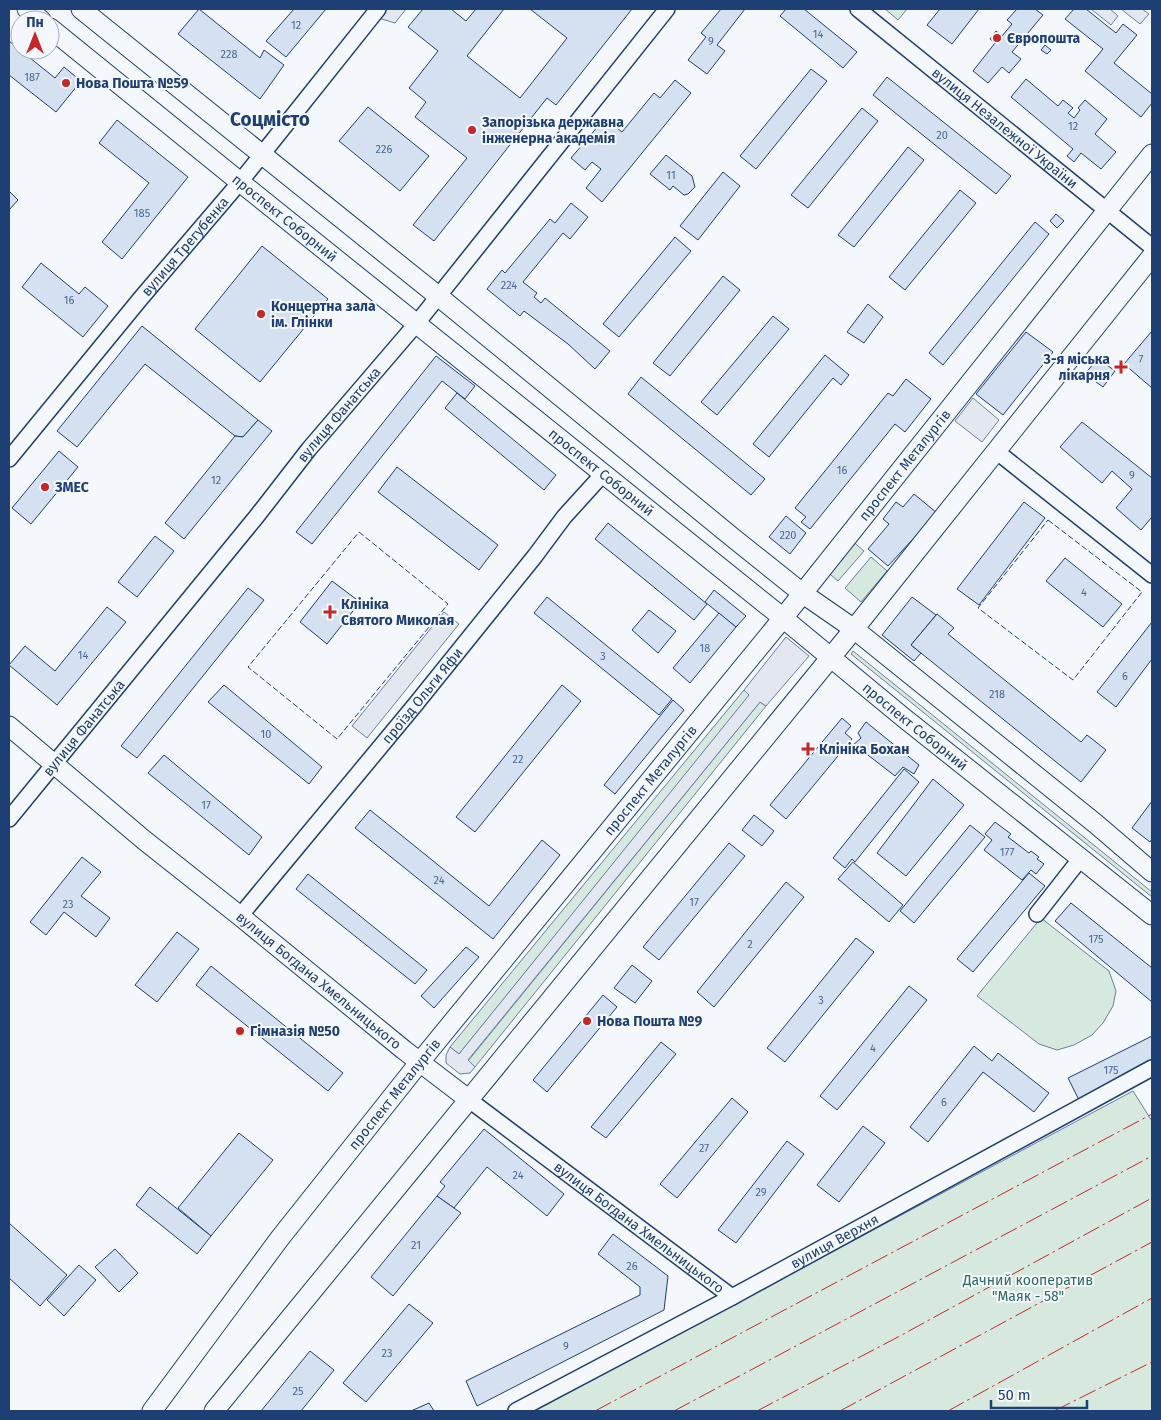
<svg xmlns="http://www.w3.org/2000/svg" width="1161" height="1420" font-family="'Fira Sans',sans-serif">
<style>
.green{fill:#d7e8df;stroke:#687fa3}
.parking{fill:#e3e8f0;stroke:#687fa3}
.building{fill:#d5e0f0;stroke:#1d3f73}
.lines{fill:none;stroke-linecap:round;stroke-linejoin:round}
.minor-casing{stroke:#1d3f73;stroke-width:18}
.major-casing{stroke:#1d3f73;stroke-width:21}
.minor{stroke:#f4f7fb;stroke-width:15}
.major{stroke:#f4f7fb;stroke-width:19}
.fence{stroke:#1d3f73;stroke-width:1;stroke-dasharray:6 2.5;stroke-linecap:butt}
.power{stroke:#c62828;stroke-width:1;stroke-dasharray:18 4 2.5 4;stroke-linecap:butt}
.poi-dot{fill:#c62828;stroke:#f4f7fb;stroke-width:2}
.labels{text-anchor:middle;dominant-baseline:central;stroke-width:4;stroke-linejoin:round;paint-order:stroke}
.number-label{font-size:11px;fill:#4b6792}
.poi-label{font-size:14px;font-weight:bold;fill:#1d3f73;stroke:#f4f7fb;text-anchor:start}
.street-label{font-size:14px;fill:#1d3f73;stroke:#f4f7fb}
.park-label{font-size:14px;fill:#2c6c60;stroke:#f4f7fb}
.district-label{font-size:19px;font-weight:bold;fill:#1d3f73;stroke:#f4f7fb}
</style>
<rect width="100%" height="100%" fill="#f4f7fb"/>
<g class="green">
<polygon points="885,9 907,9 898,20"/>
<polygon points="851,540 864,551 838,581 825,570"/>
<polygon points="871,557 887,571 861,602 845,588"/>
<polygon points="853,651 1152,892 1152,897 851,654"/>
<polygon points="744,690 750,695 459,1054 450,1047"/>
<polygon points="760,702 766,706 475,1067 468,1061"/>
<polygon points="1041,918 1109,971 1116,991 1113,1006 1103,1023 1092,1035 1074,1045 1057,1050 1039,1044 977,996"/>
<polygon points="1133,1091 1152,1121 1152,1411 535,1411"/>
</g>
<g class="parking">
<polygon points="381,9 406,9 395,23 375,17"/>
<polygon points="1091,9 1110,9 1118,16 1111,25"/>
<polygon points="1121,9 1142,9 1149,14 1140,24"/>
<polygon points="973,398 999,420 982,442 955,421"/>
<polygon points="444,612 459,624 367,738 352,726"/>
<polygon points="786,637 809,656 766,706 760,702 468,1060 475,1067 470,1073 460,1074 446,1063 446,1055 450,1047 459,1054 749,695 744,690"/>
</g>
<g class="building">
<polygon points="199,9 260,58 264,50 284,65 260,99 178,34"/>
<polygon points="294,9 326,9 286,57 266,41"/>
<polygon points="423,9 451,9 466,21 476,9 504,9 467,56 520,98 567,38 530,9 632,9 556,105 547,98 434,241 413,225 467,158 415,117 426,102 409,88 438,51 408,27"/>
<polygon points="721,9 745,9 717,45 725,51 707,74 688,60 706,37 701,33"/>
<polygon points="786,9 804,9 857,52 843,68 780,16"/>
<polygon points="940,9 979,9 952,44 927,25"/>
<polygon points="1017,9 1035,9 1043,15 1012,52 1021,59 1009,73 1002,67 988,83 973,71 995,43 990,39 996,31 1002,36 1012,24 1007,20"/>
<polygon points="1074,9 1086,9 1116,33 1123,24 1137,35 1114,63 1152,94 1152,103 1141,117 1085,71 1103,49 1065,19"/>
<polygon points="9,41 55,78 64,67 81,81 56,112 9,75"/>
<polygon points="1045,45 1051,50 1047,54 1041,50"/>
<polygon points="811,69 827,81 756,169 740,156"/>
<polygon points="887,77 1011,176 996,194 873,95"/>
<polygon points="1026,79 1058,106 1063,100 1073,108 1068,113 1074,118 1080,110 1078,108 1085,100 1107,119 1095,134 1116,152 1101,169 1081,153 1074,162 1067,156 1073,149 1011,97"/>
<polygon points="675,80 691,93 602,202 586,188 601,169 592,162 585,170 571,158 605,118 622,132 654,93 660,98"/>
<polygon points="368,107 429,156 400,191 339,141"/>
<polygon points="862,108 878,121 808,208 791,195"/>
<polygon points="117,120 188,177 122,259 102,242 149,183 99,143"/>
<polygon points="908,147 924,160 854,247 838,235"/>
<polygon points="666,155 692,176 695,187 688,194 684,195 673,186 670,190 650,174"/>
<polygon points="723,172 740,186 698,240 680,226"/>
<polygon points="960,190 976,203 905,290 889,277"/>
<polygon points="10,192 18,200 9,210 9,193"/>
<polygon points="571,203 588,217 570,239 563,233 523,282 537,293 534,297 541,303 545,298 610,351 595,369 568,344 524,311 520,316 487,289 502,270 505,273 550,219 555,223"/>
<polygon points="1056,214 1064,221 1057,228 1050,221"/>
<polygon points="1035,222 1049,234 943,365 929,353"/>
<polygon points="675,237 691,251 619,337 603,324"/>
<polygon points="262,246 328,299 260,382 195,329"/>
<polygon points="41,263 79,294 85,287 108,306 83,337 22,287"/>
<polygon points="723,276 740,290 670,376 653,363"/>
<polygon points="868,304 883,317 864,343 847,332"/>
<polygon points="773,316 789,329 717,415 701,402"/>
<polygon points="142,326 258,420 243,437 235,436 145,364 77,447 57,431"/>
<polygon points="1152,331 1152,388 1124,364"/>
<polygon points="1026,332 1053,352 1003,415 976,394"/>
<polygon points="825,355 849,375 841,385 833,378 769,457 753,444"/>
<polygon points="436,356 475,386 465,399 442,381 312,544 296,532"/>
<polygon points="1098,358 1115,371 1103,387 1085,374"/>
<polygon points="641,377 765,479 751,495 628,394"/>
<polygon points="906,379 931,399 905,432 895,424 810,529 801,522 806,517 795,508 888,393 893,396"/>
<polygon points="457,393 556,475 544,490 445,408"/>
<polygon points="258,420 272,431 184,539 165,523 235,436 243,437"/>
<polygon points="1082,422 1152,478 1152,517 1141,530 1116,508 1132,489 1112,471 1102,483 1060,447"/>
<polygon points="59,451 78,467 31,524 12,508"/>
<polygon points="397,467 498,545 479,570 378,492"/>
<polygon points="914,494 937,513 888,566 868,549 889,524 883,519 896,502 903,507"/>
<polygon points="1024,502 1045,518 979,605 957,589"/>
<polygon points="786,516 806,533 790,554 769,537"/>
<polygon points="608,523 707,604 694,620 595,539"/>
<polygon points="155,536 174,551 137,597 118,582"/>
<polygon points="1065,558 1122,604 1103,627 1046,581"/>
<polygon points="332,581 360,602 327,644 300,622"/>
<polygon points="248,588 264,600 137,758 121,746"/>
<polygon points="714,590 746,616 736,627 705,602"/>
<polygon points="547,597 672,699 659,715 534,613"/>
<polygon points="912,597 936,615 911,645 921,653 914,661 882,635"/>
<polygon points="107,607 126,622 57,705 9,665 25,646 55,671"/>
<polygon points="649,610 676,631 658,653 632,630"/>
<polygon points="719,613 736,627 690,683 673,668"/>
<polygon points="937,614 954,628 948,634 1081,742 1087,735 1106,750 1081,782 911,645"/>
<polygon points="1152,622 1152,659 1116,707 1097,692"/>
<polygon points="224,685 322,767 309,784 208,702"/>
<polygon points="562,685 581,701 475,832 456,817"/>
<polygon points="673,700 684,710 615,794 604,785"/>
<polygon points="842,718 851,726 845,733 852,739 786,819 770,805"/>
<polygon points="866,722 919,765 914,774 903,767 895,776 864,752 852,746 861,738 858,733"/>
<polygon points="164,755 262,837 249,855 148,773"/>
<polygon points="904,769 919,782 855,862 852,859 845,868 833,858"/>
<polygon points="933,779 964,805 906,876 877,853"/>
<polygon points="1152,801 1152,839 1150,842 1132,828"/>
<polygon points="370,810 489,906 542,840 560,855 493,939 355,828"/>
<polygon points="754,815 774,831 762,846 742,830"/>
<polygon points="995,822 1011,834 1008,837 1029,853 1031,851 1039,857 1037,859 1044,864 1036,874 1031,870 1022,880 984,850 992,840 985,834"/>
<polygon points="970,825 985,837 914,923 900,911"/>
<polygon points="729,843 745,856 659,960 643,947"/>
<polygon points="82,857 101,872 81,896 110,918 96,937 64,912 46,935 30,922"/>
<polygon points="853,862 903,905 889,922 838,879"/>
<polygon points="1029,873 1045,886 973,972 957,959"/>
<polygon points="308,874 427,970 415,984 296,889"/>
<polygon points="786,882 804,897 714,1007 697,992"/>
<polygon points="1071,903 1152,968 1152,1002 1055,921"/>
<polygon points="177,932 199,949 157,1002 135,985"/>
<polygon points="856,938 874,952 785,1062 767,1048"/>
<polygon points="466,947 479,957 434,1008 421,996"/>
<polygon points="632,965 652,981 635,1003 614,988"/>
<polygon points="211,966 343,1073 328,1091 196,985"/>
<polygon points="909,986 927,1000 837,1110 820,1096"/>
<polygon points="603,995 617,1007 547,1092 533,1080"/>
<polygon points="1152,1036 1152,1063 1080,1102 1068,1078"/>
<polygon points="661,1042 676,1054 606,1138 591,1127"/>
<polygon points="974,1046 992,1061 998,1053 1049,1093 1034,1112 983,1072 928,1142 910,1127"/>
<polygon points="732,1098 748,1112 677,1198 660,1184"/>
<polygon points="863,1126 885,1143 839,1202 817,1185"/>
<polygon points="484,1129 564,1194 547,1216 487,1167 454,1208 437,1196 445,1186 440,1182"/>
<polygon points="239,1133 273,1160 211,1236 178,1208"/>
<polygon points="787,1141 804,1154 736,1243 718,1230"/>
<polygon points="150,1187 211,1236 197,1254 136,1205"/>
<polygon points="437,1196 461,1213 393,1296 371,1277"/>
<polygon points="9,1223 67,1275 40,1306 9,1278"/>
<polygon points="613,1234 668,1276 664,1310 477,1406 466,1381 640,1295 640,1287 598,1254"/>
<polygon points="115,1249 138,1273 119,1292 95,1267"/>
<polygon points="79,1265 96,1280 64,1316 47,1300"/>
<polygon points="409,1304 433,1323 366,1402 343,1383"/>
<polygon points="310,1351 334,1370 301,1411 261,1411"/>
<polygon points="429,1403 434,1411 411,1411"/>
</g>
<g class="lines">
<defs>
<g id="minor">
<path id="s1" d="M858,9L1152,247"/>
<polyline points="996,451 1152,575"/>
<path id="s2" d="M9,459L141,298L240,182L378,9"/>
<path id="s3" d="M9,819L257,516L309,449L417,323L667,9"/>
<polyline points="1037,914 1081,858"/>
<path id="s4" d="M240,916L415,705L535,556L564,517L603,474"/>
<path id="s5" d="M468,1099L732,1297"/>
<path id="s6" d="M516,1411L732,1297L1152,1068"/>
</g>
<g id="major">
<polyline points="27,9 41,20"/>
<polyline points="81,9 438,296 732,537 802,593 854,629 1096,824 1152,872"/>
<path id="s7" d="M50,28L240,182L783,618L904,718L1152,915"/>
<path id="s8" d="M9,726L144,840L240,916L404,1050L468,1099"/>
<path id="s9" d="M152,1411L280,1238L419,1063L783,618L1152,154"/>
<polyline points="214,1411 854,629 1152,256"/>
</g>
</defs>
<use href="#minor" class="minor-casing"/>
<use href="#major" class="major-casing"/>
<use href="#minor" class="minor"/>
<use href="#major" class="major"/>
<g class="fence">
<polygon points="1048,520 1142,592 1073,680 978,608"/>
<polygon points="359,532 448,604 337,739 248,667"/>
</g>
<g class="power">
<polyline points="595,1411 1152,1114"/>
<polyline points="674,1411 1152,1156"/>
<polyline points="757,1411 898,1337 1152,1198"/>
<polyline points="840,1411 1152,1242"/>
<polyline points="948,1411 1152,1298"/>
<polyline points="1054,1411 1152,1362"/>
</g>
</g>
<g class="poi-dot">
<circle cx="997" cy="38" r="5"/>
<circle cx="66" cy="83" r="5"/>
<circle cx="472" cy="130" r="5"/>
<circle cx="261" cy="314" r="5"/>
<path d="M1118.5 359.5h5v5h5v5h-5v5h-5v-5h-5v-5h5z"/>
<circle cx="45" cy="487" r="5"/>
<path d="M327.5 604.5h5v5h5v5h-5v5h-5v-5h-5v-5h5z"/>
<path d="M805.5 741.5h5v5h5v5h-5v5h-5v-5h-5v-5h5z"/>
<circle cx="587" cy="1021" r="5"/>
<circle cx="240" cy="1031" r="5"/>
</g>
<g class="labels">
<g class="number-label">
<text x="296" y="25">12</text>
<text x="818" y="34">14</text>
<text x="711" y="41">9</text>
<text x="229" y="54">228</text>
<text x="32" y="77">187</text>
<text x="1073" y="126">12</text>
<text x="942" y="135">20</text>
<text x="384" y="149">226</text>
<text x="671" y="175">11</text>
<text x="142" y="213">185</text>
<text x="509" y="285">224</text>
<text x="69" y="300">16</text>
<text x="1141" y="359">7</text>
<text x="842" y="470">16</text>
<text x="1132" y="475">9</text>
<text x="216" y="480">12</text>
<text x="788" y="535">220</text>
<text x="1084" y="592">4</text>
<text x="705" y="648">18</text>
<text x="83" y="655">14</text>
<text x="603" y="656">3</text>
<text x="1125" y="676">6</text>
<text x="997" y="694">218</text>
<text x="266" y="734">10</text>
<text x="518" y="759">22</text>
<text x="206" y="805">17</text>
<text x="1007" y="852">177</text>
<text x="439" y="880">24</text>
<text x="694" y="902">17</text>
<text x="68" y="904">23</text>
<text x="1096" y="939">175</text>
<text x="750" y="944">2</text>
<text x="821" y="1000">3</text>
<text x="873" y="1048">4</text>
<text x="1111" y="1070">175</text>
<text x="944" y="1102">6</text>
<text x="704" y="1148">27</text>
<text x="518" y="1175">24</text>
<text x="761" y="1192">29</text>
<text x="416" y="1245">21</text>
<text x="632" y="1266">26</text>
<text x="566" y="1346">9</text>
<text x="387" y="1353">23</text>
<text x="298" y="1391">25</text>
</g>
<g class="poi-label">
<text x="1007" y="38">Європошта</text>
<text x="76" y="83">Нова Пошта №59</text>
<text x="482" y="122">Запорізька державна<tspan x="482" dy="16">інженерна академія</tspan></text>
<text x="271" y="306">Концертна зала<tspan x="271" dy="16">ім. Глінки</tspan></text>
<text x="1110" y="359" text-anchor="end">3-я міська<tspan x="1110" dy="16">лікарня</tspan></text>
<text x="55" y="487">ЗМЕС</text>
<text x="341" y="604">Клініка<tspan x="341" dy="16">Святого Миколая</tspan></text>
<text x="819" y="749">Клініка Бохан</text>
<text x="597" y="1021">Нова Пошта №9</text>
<text x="250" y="1031">Гімназія №50</text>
</g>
<g class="street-label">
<text stroke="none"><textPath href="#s1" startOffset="189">вулиця Незалежної України</textPath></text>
<text stroke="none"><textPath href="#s7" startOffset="302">проспект Соборний</textPath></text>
<text stroke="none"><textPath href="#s2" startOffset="276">вулиця Трегубенка</textPath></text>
<text stroke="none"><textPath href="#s3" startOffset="522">вулиця Фанатська</textPath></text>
<text stroke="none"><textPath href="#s9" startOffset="1209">проспект Металургів</textPath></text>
<text stroke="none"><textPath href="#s7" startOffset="708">проспект Соборний</textPath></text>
<text stroke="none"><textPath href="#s4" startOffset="286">проїзд Ольги Яфи</textPath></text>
<text stroke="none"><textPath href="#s7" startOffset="1112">проспект Соборний</textPath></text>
<text stroke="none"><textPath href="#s3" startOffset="118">вулиця Фанатська</textPath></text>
<text stroke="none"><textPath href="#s9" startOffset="804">проспект Металургів</textPath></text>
<text stroke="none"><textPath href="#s8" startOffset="401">вулиця Богдана Хмельницького</textPath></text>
<text stroke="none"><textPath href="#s9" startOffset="399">проспект Металургів</textPath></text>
<text stroke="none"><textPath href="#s5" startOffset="214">вулиця Богдана Хмельницького</textPath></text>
<text stroke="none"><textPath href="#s6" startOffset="361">вулиця Верхня</textPath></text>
</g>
<g class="park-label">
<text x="1028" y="1280">Дачний кооператив<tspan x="1028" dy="16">"Маяк - 58"</tspan></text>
</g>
<g class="district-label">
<text x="270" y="119">Соцмісто</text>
</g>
</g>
<rect width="1161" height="1420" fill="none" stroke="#1d3f73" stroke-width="20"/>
<g transform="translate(35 35)"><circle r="24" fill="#f4f7fb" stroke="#9eadc5"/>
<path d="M0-4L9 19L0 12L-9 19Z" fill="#c62828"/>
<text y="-8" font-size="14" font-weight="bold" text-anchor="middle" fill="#1d3f73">Пн</text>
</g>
<path d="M991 1400v8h96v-8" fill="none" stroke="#1d3f73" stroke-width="2.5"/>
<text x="998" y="1400" font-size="15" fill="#1d3f73" stroke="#f4f7fb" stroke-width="4" paint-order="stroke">50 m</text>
</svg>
